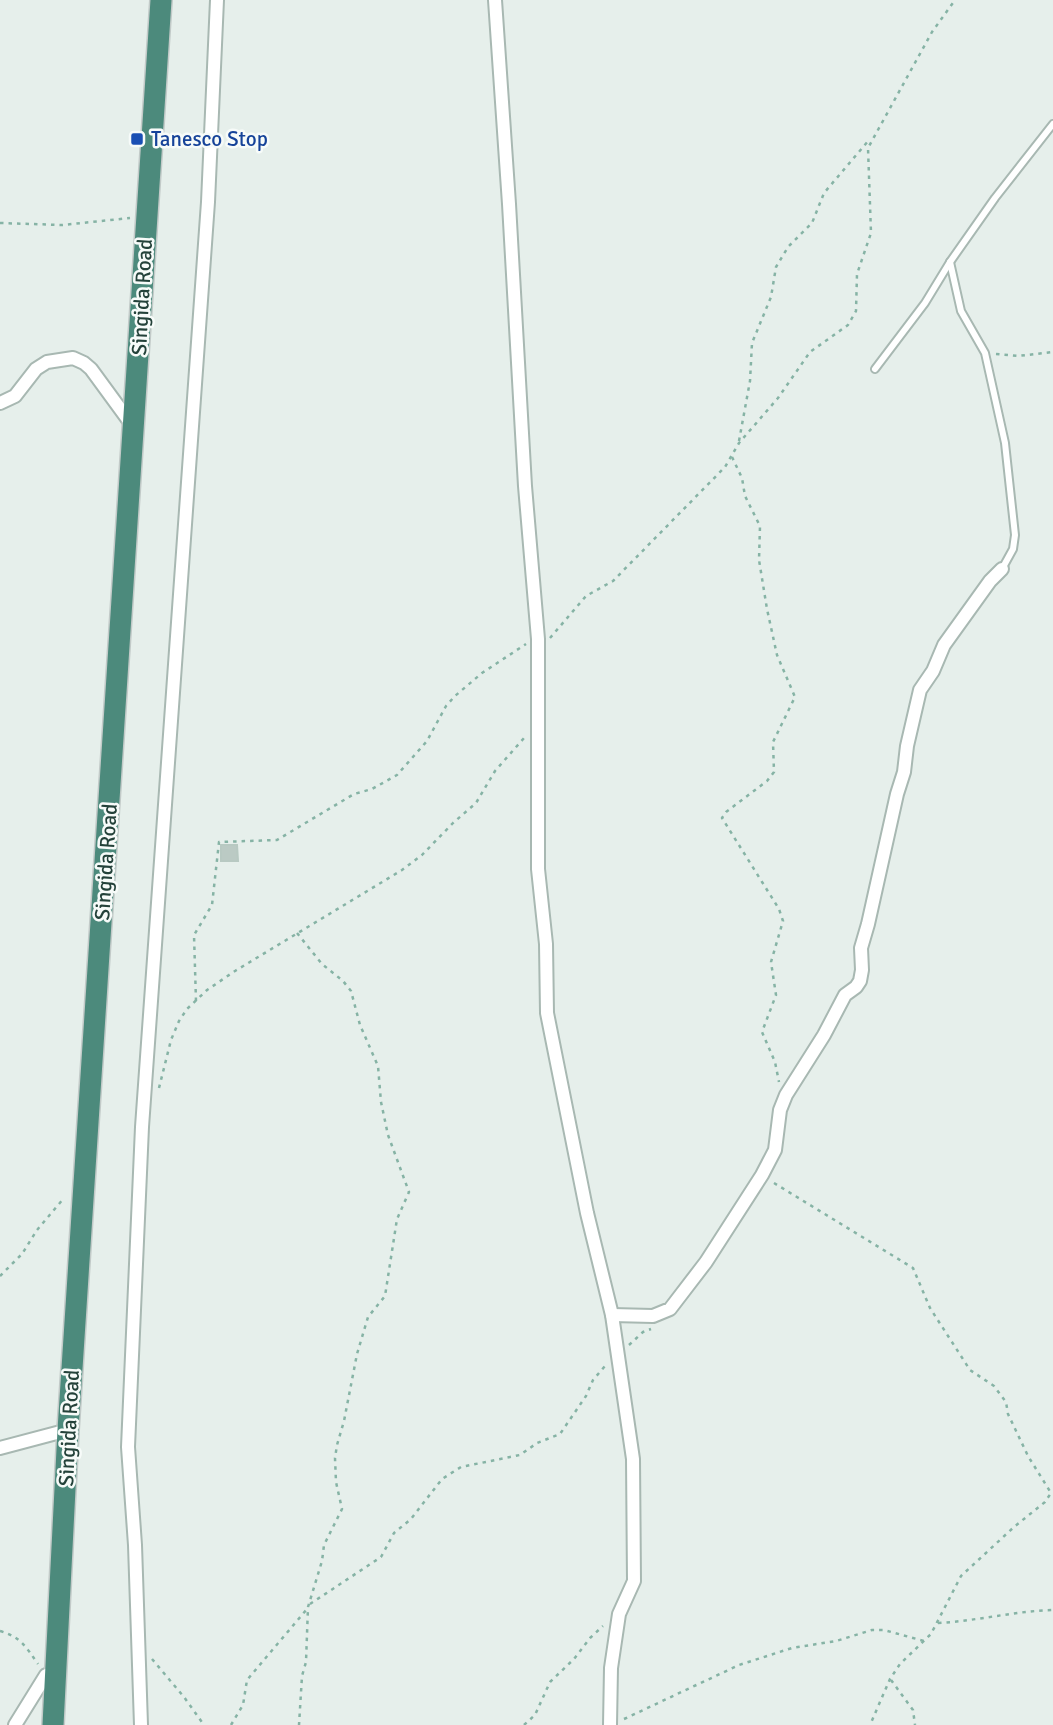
<svg xmlns="http://www.w3.org/2000/svg" width="1053" height="1725" font-family="Signika,sans-serif">
<style>
.building{fill:#bbcac4;stroke:#b8c9c2;stroke-width:2}
.lines{fill:none;stroke-linecap:round;stroke-linejoin:round}
.service-casing{stroke:#a8b8b2;stroke-width:10}
.minor-casing{stroke:#a8b8b2;stroke-width:16}
.trunk-casing{stroke:#c2cac8;stroke-width:24}
.path{stroke:#86b3a5;stroke-width:2.5;stroke-dasharray:3.5 5;stroke-linecap:butt}
.service{stroke:#fff;stroke-width:6}
.minor{stroke:#fff;stroke-width:12}
.trunk{stroke:#4c8a7c;stroke-width:21}
.transit-dot{fill:#1a4fb4;stroke:#f7fbf9;stroke-width:2.5}
.labels{text-anchor:middle;dominant-baseline:central;stroke-width:5;stroke-linejoin:round;paint-order:stroke}
.transit-label{font-size:21px;fill:#164399;stroke:#f7fbf9;text-anchor:start}
.street-label{font-size:21px;fill:#24423a;stroke:#f7fbf9}
</style>
<rect width="100%" height="100%" fill="#e6efeb"/>
<polygon class="building" points="221,845 237,845 238,861 221,861"/>
<g class="lines">
<defs>
<g id="service">
<polyline points="950,262 961,311 985,353 1005,443 1015,535 1013,549 1002,569"/>
<polyline points="875,369 925,303 950,262 995,198 1053,124"/>
</g>
<g id="minor">
<polyline points="495,0 509,204 525,486 538,639 538,869 546,944 547,1013 587,1213 612,1315 633,1459 634,1581 619,1614 611,1668 610,1725"/>
<polyline points="0,403 15,396 36,369 47,362 73,358 84,363 91,369 132,425"/>
<polyline points="612,1315 653,1316 670,1309 706,1262 762,1175 775,1150 780,1110 786,1095 824,1035 845,995 856,987 860,981 862,970 861,948 868,924 897,794 904,772 907,746 920,690 933,671 944,645 990,581 1002,569"/>
<polyline points="0,1448 68,1430"/>
<polyline points="15,1725 46,1675"/>
<polyline points="141,1725 135,1545 128,1447 142,1127 208,202 217,0"/>
</g>
<polyline id="trunk" points="53,1725 68,1430 161,0"/>
</defs>
<use href="#service" class="service-casing"/>
<use href="#minor" class="minor-casing"/>
<use href="#trunk" class="trunk-casing"/>
<g class="path">
<polyline points="0,223 62,225 130,218"/>
<polyline points="996,354 1018,356 1053,352"/>
<polyline points="739,441 750,381 752,343 771,297 776,267 788,247 812,223 824,193 869,140"/>
<polyline points="732,457 742,478 745,496 760,526 759,560 767,609 777,655 795,697 773,742 774,772 767,781 726,812 722,818 779,909 783,921 771,962 776,995 762,1032 775,1062 779,1082"/>
<polyline points="550,638 586,596 613,581 725,467 739,443 778,398 810,352 848,325 856,311 857,274 871,233 868,148 932,32 955,0"/>
<polyline points="297,933 322,964 343,981 351,991 360,1025 378,1066 381,1102 388,1135 409,1192 397,1219 385,1296 368,1317 357,1354 344,1421 337,1445 335,1458 336,1482 342,1509 324,1545 322,1561 308,1607 306,1662 302,1676 299,1725"/>
<polyline points="196,1001 194,935 212,905 219,842 277,840 354,794 372,789 397,775 427,741 446,706 455,696 482,673 526,644"/>
<polyline points="159,1088 171,1040 179,1021 187,1009 207,990 235,971 402,870 422,855 453,823 476,803 495,771 524,738"/>
<polyline points="774,1183 913,1268 930,1308 970,1370 994,1386 1006,1402 1008,1414 1028,1456 1051,1493 1045,1502 1014,1527 961,1576 931,1634 900,1664 890,1679 870,1725"/>
<polyline points="0,1276 22,1254 37,1230 64,1198"/>
<polyline points="629,1345 643,1332 651,1329"/>
<polyline points="310,1604 381,1557 394,1533 411,1519 442,1479 461,1467 520,1455 537,1443 560,1434 586,1396 593,1380 605,1366"/>
<path d="M938,1623C977,1621 1014,1611 1053,1610"/>
<path d="M0,1631C21,1637 26,1647 38,1664"/>
<polyline points="152,1659 184,1697 204,1725"/>
<polyline points="891,1680 913,1710 915,1725"/>
<polyline points="624,1719 739,1665 792,1648 836,1641 872,1630 884,1630 924,1641"/>
<polyline points="231,1725 243,1705 247,1680 307,1609"/>
<polyline points="524,1725 535,1715 550,1682 574,1659 590,1638 603,1626"/>
</g>
<use href="#service" class="service"/>
<use href="#minor" class="minor"/>
<use href="#trunk" class="trunk"/>
</g>
<rect class="transit-dot" x="130" y="132" width="14" height="14" rx="3.5"/>
<g class="labels">
<g class="transit-label">
<text x="151" y="139">Tanesco Stop</text>
</g>
<g class="street-label">
<text transform="translate(142 297) rotate(-87)">Singida Road</text>
<text transform="translate(106 862) rotate(-86)">Singida Road</text>
<text transform="translate(69 1428) rotate(-87)">Singida Road</text>
</g>
</g>
</svg>
